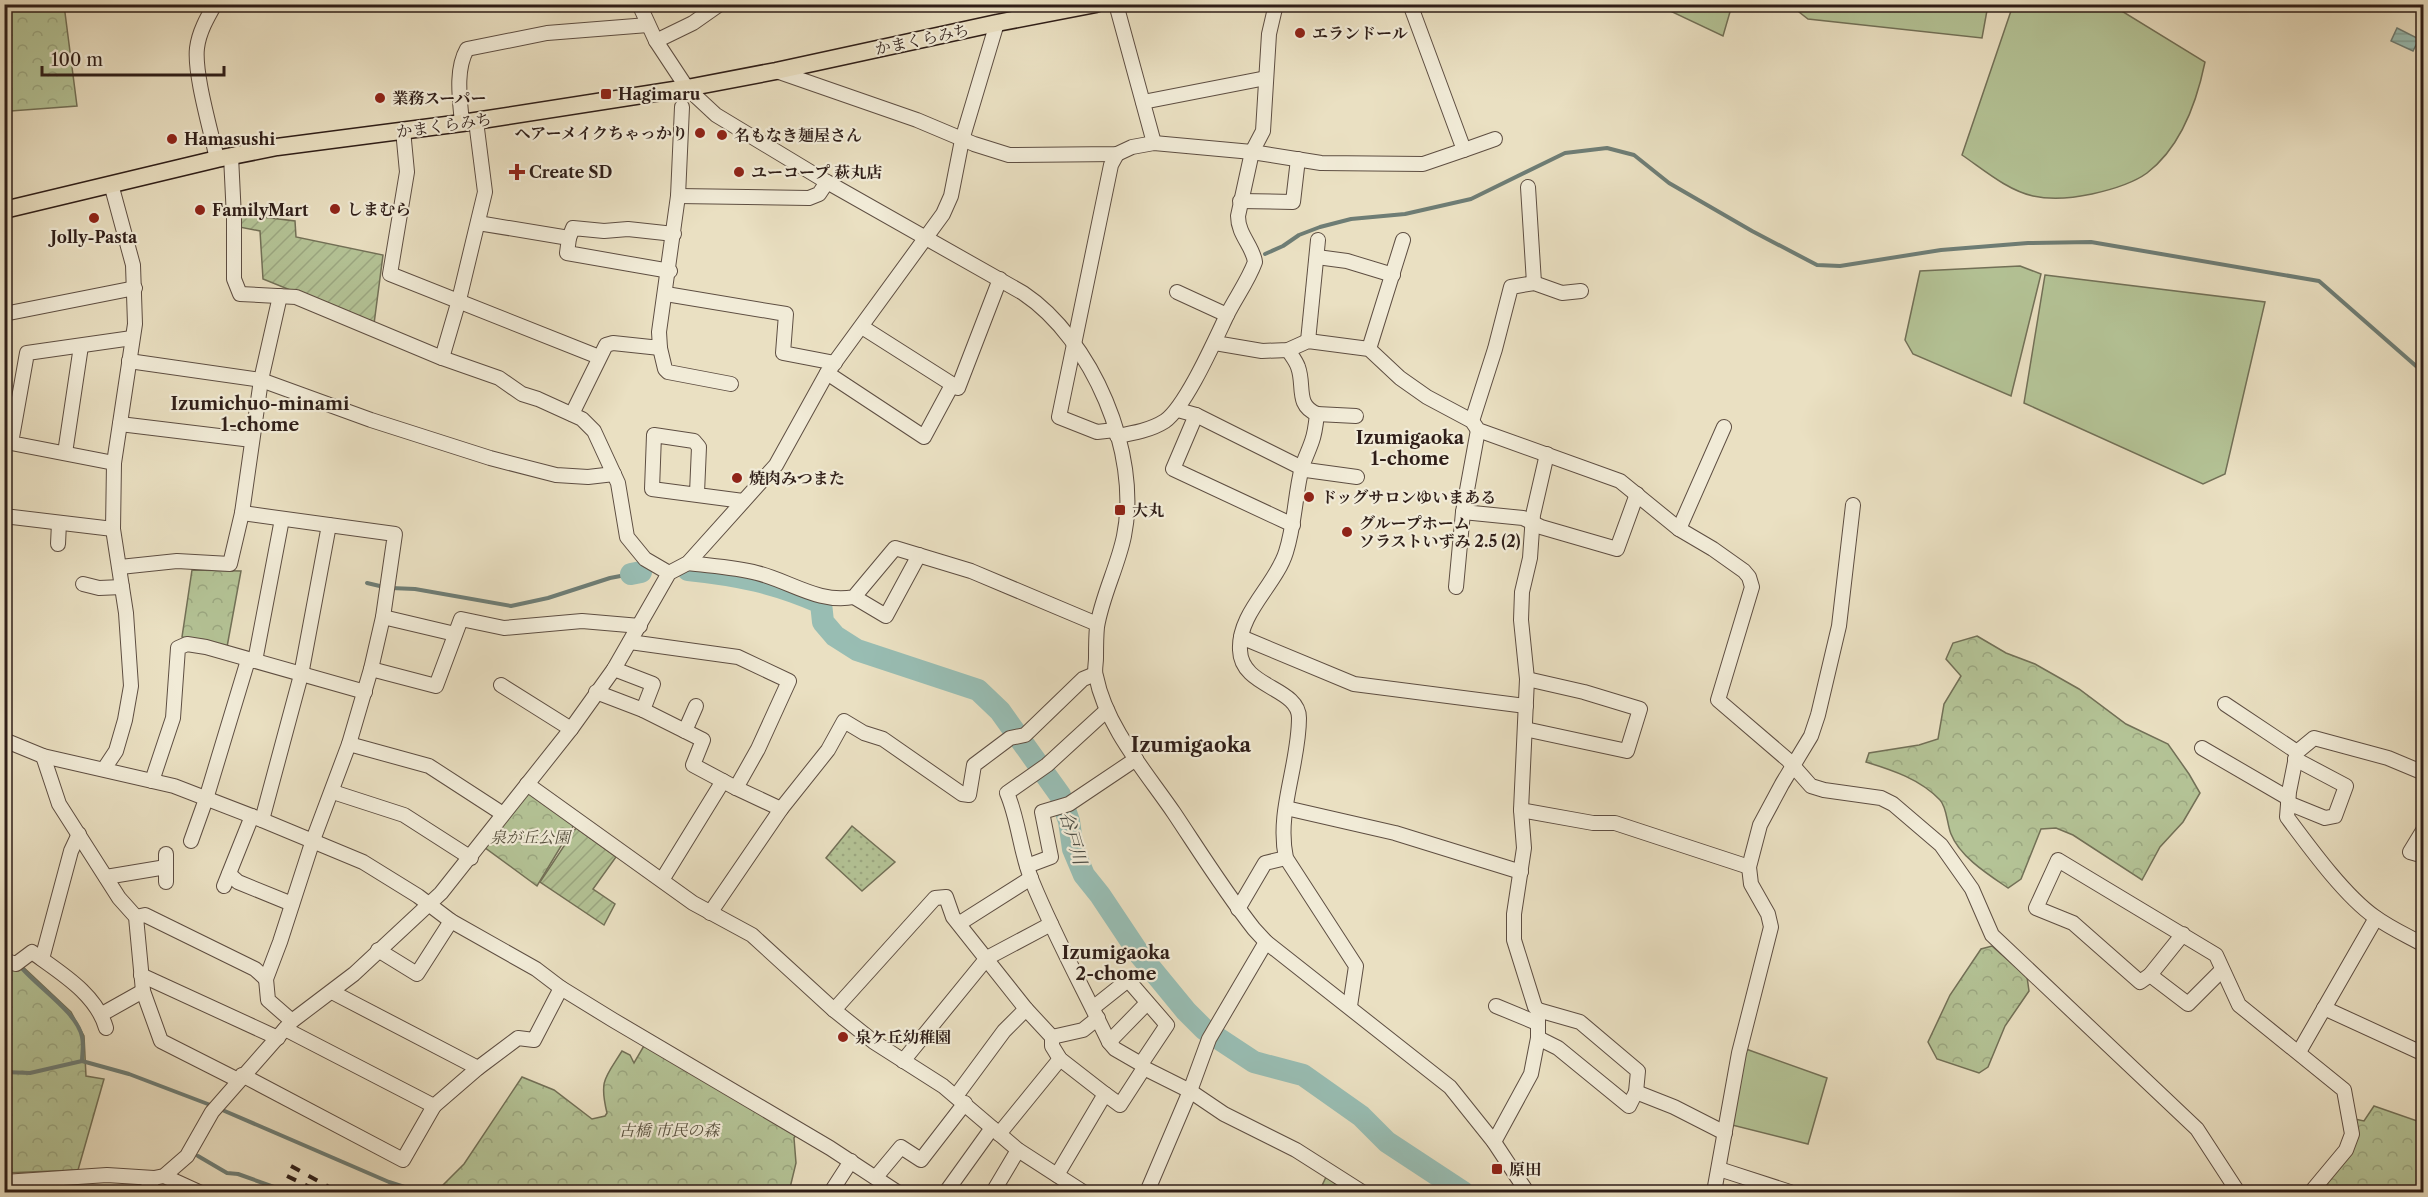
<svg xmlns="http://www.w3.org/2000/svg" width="2428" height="1197" font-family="'Libre Caslon Text','Noto Serif JP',serif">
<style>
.grass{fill:url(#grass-dots);stroke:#727057;stroke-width:1.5}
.forest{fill:url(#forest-crowns);stroke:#727057;stroke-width:1.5}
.garden{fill:url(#garden-furrows);stroke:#727057;stroke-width:1.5}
.pitch{fill:#b4c396;stroke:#727057;stroke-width:1.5}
.water{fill:url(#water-rules);stroke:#6e7d75;stroke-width:1.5}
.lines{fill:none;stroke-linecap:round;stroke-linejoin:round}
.stream{stroke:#6e7d75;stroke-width:4}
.river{stroke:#98bdb3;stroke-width:22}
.minor-casing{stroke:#5e4e42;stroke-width:16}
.major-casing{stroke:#2f1e18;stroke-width:19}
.minor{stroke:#f1ebd7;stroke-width:14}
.major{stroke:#eae0c2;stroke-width:16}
.rail{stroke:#2f1e18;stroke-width:4;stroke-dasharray:10 10;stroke-linecap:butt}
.poi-dot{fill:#8f2418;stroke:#f1ebd7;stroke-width:2}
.labels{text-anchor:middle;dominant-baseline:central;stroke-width:4.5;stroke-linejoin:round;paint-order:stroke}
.poi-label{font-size:16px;font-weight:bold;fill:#2f1e18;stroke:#f1ebd7;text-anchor:start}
.street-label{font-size:16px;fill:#2f1e18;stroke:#f1ebd7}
.park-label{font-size:16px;font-style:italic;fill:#57503e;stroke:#f1ebd7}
.neighbourhood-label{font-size:18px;font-weight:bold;fill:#2f1e18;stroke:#f1ebd7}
.water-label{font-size:18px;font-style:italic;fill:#4e4e46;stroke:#f1ebd7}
.quarter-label{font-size:20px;font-weight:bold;fill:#2f1e18;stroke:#f1ebd7}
</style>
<defs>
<pattern id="grass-dots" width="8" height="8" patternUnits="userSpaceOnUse" patternTransform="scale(1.5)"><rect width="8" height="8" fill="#b4c396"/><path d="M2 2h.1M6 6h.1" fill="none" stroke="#9ba781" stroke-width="1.8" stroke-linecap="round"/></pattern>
<pattern id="forest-crowns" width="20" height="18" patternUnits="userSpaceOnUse" patternTransform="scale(1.5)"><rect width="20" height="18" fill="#b4c396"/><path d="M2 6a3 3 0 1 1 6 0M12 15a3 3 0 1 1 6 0" fill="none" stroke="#9ba781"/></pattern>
<pattern id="garden-furrows" width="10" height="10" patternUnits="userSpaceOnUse" patternTransform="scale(1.5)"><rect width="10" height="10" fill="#b4c396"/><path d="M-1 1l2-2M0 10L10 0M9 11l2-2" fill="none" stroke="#9ba781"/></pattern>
<pattern id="water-rules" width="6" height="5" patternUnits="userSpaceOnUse" patternTransform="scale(1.5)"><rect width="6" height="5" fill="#98bdb3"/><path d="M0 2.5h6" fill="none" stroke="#83a299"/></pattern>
</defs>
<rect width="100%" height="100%" fill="#eae0c2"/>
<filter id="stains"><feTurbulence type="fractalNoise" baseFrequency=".00333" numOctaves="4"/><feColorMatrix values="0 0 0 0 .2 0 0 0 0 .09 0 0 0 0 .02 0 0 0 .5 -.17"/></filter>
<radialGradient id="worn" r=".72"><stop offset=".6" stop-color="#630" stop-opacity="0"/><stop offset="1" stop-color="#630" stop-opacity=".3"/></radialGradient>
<polygon class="grass" points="852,826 895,862 862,891 826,858"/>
<g class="forest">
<polygon points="4,5 64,5 77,106 11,111 5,50"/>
<polygon points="192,570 241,571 227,647 182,637"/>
<path d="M1977,636L2006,653L2035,664L2079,689L2126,724L2168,744L2189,774L2200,793L2183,822L2160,847L2142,880L2073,835L2056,828L2041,829L2021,879L2008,888C1989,875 1960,857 1951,834C1947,825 1947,807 1940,800C1920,779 1892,770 1866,762L1869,753L1919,745L1938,739L1944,704L1961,676L1946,659L1953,643Z"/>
<polygon points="527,790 575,823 537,886 484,847"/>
<polygon points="1992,946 2027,977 2029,991 2005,1026 1988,1067 1979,1073 1937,1059 1928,1042 1950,995 1981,949"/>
<polygon points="20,964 71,1012 84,1036 86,1076 104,1079 78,1170 5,1173 5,991 13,967"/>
<path d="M645,1044L796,1135L794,1138L796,1163L789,1192H436L464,1164L522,1077L554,1090L592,1119L605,1116L607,1113C599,1080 605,1078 622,1051L630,1055L634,1063Z"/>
<polygon points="2374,1106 2423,1123 2423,1192 2317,1192 2355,1119 2364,1121"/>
<polygon points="1326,1177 1350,1192 1319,1192"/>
</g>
<g class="garden">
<polygon points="239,214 295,221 296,237 383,255 374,324 263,279 260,231 239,227"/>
<polygon points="576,828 616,857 593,889 615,904 604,925 540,882"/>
</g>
<g class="pitch">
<polygon points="1801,4 1988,4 1988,5 1982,38 1808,19 1799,12"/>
<polygon points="1664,5 1732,5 1723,36 1668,10"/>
<path d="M2013,5H2112L2205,62C2197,101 2181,147 2147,173C2132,184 2110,190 2092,194C2073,198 2052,200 2033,196C2007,190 1984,170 1962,155Z"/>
<polygon points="2020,266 2041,274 2011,396 1913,354 1905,340 1920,271"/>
<polygon points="2045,275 2265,302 2225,474 2203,484 2024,403"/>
<polygon points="1746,1049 1827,1078 1808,1144 1732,1125"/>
</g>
<polygon class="water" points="2397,28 2419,39 2413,51 2391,41"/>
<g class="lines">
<g class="stream">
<polyline points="1265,254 1283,246 1299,235 1320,227 1351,219 1405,214 1471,199 1565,153 1607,148 1634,155 1669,183 1752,231 1817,265 1840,266 1941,250 2028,243 2091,242 2319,281 2424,373"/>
<polyline points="367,583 384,587"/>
<polyline points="391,588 415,589 511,606 548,598 610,578 631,574"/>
<path d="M20,966C36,986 78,1013 82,1037C84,1045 82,1054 82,1061"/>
<polyline points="4,1072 30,1073 82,1061 129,1074 213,1106"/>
<polyline points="220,1109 389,1182 420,1192"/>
<polyline points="198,1156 227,1173 238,1174 288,1192"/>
</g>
<g class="river">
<path d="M688,570C737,575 776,583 821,603L823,622L835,636L857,650L978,690L1000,711L1060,795L1069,821L1073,849L1084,875L1100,895L1140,955L1186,1011L1204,1029L1254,1062L1303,1075L1361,1116L1387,1142L1463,1192"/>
<polyline points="631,574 641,572"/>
</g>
<defs>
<g id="minor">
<path d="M215,4C207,18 199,32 197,48C194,74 211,131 217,159"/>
<path d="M639,4L656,41L687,88L716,115L827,182L1023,293C1092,339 1141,453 1124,536C1118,566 1102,596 1097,627C1096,637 1096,648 1096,658C1096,664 1094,671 1096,676C1106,727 1146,772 1174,813C1200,852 1225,892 1254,929L1266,942L1450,1087L1494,1142L1527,1192"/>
<polyline points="1116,4 1154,143"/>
<polyline points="656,41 693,23 720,4"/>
<polyline points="776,71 917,120 974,144 1009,155 1117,154 1132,147 1154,143 1252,152 1321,163 1423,164 1464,150 1410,4"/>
<polyline points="1143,102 1266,78"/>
<path d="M462,123C460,100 455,70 467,49L547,33L648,25"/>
<polyline points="403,130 407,172 390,274 599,357"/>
<polyline points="1464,150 1495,139"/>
<polyline points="231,156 234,218 234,279 240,294 296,297 442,358 499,378 522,394 538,399 582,419 594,431 618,483 627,537 645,559 669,573"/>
<polyline points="1528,187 1534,283"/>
<polyline points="678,196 809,198 819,194 827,182"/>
<polyline points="1240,201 1293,202 1298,159"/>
<polyline points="478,223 569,238 567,253 670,271"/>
<polyline points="569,238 573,228 604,231 628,229 674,234"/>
<polyline points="1317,257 1347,261 1393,275"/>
<polyline points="1177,292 1227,315"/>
<polyline points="666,294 786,314 783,353 835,363"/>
<polyline points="4,314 135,288"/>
<polyline points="862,327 958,388 1000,279"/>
<polyline points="1308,341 1318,240"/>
<polyline points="1215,343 1262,351 1288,350 1308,341 1369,349 1400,378 1427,397 1472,421 1478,430 1620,481 1679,529 1713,549 1744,571 1749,577 1752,587 1718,700 1788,760 1811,786 1824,790 1881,798 1893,804 1941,845 1972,889 1992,935 2197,1129 2238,1192"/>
<polyline points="660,348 665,369 668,372 731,384"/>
<polyline points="1369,349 1403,240"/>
<path d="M1288,350C1291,355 1296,361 1298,367C1305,386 1295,405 1317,414C1316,423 1315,433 1312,441C1309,450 1305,458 1302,467C1295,494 1295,524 1286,552C1276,585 1238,613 1240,650C1241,688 1299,687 1299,718C1299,765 1276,812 1286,858L1356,966L1350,1006"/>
<polyline points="442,358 459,300 485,192 476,121"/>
<polyline points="129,361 261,380 371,420 490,458 556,475 588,477 614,474"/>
<polyline points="827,373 924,437 952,385"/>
<polyline points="1178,410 1196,415 1306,470 1357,477"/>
<polyline points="572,414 606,345 613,343 660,348 659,332 678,196 682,107"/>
<polyline points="1317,414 1356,416"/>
<polyline points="1196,415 1173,469 1293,525"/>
<polyline points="1472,421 1495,349 1511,287 1534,283 1562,293 1581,291"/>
<polyline points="120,424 252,440"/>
<polyline points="1115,430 1097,432 1059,417 1111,165 1117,154"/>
<path d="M1117,436C1134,433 1151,430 1165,421C1186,406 1215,340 1227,315C1236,297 1248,281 1255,262C1253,246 1238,235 1238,216L1252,152L1263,131L1269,34L1276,4"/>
<polyline points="65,453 81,346"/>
<polyline points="114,463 11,443 27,353 132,338"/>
<polyline points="697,493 699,447 694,441 654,435 652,489 743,501"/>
<polyline points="1463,512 1523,518 1541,527 1617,549 1637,494"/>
<polyline points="242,513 329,525 301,675 262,820"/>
<polyline points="4,516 113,529"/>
<polyline points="329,525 395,534 383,617"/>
<polyline points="1679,529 1724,427"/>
<polyline points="58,544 59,523"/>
<path d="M688,563C711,566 734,567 757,573C790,581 819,604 854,597L895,548L971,571L1097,624"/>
<polyline points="120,567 177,561 230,564 242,513 261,380 280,296"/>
<polyline points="83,584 99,588 122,587"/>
<polyline points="1456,587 1463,512 1478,430"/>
<polyline points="854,597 886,616 919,555"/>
<polyline points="1241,637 1354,684 1526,706"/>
<polyline points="630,642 738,657 789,681 758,749 736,788 781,809"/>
<polyline points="255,661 282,519"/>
<polyline points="371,669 436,686 461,619 504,628 582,621 640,626"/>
<polyline points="614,669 653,684 643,710"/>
<polyline points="501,685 571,729"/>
<polyline points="596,692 643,710 703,740 693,765 736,788"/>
<polyline points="2225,704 2297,752"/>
<path d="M1107,710L1047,765L1007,793C1019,821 1020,852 1032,881C1054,935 1083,988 1109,1042L1115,1049L1141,1064L1144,1068L1190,1091L1224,1114L1296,1150L1362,1192"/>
<polyline points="1525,729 1627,751 1640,709 1584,692 1527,679"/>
<polyline points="685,731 696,706"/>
<polyline points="4,740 43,756 174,786 262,820 363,862 418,896 451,921 536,969 561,988 613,1020 830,1148 897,1192"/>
<polyline points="349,744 429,766 503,814"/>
<polyline points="2202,748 2288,798"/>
<polyline points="43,756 59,804 119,898 136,917 143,991 161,1041 238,1080"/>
<polyline points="104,769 116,751 125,720 131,686 126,613 113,529 114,463 135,324 133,265 111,184"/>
<path d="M2424,773L2388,758L2314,738L2297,752L2289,792L2287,817C2310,848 2345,896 2375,917C2390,928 2408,936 2424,945"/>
<polyline points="152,781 173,718 178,648 187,644 206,647 365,692"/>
<polyline points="527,784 693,903 752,935 834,1010 874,1042 943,1086 1018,1150 1083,1192"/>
<polyline points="333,792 404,815 471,858"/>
<polyline points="2288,803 2325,818 2335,816 2346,786 2295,759"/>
<polyline points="1286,808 1395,833 1521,872"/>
<polyline points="1521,810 1593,823 1615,823 1749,867"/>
<polyline points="2424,829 2410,852 2424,856"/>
<polyline points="191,841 206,799 248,660"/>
<polyline points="1027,866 1051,857 1042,812 1069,804 1136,759"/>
<polyline points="229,874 238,882 292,904"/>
<polyline points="106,877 166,867"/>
<polyline points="662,880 723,781"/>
<polyline points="166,882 166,854"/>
<polyline points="224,886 252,816"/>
<polyline points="1238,909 1265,863 1286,858"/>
<polyline points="710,913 781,809 828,750 844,721 864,733 883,739 962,794 969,795 974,765 1010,738 1025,735 1083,679 1095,674"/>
<polyline points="136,917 145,915 255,969 266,979"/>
<polyline points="960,923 1031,878"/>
<polyline points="2183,934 2150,975 2140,982 2073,923 2036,908 2058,860 2216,955 2239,1005 2344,1090 2352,1134 2346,1150 2311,1192"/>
<polyline points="378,950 417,974 451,921"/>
<polyline points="42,959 71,851 79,834"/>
<path d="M4,960L16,964L32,952C59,972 96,993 106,1028"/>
<polyline points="141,975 278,1038"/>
<polyline points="2150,975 2188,1004 2222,970"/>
<polyline points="332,992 478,1068"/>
<polyline points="1496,1006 1537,1023"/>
<polyline points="1094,1007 1128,980 1167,1025 1141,1064"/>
<polyline points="2324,1008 2424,1054"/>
<polyline points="834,1010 935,898 946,897 953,917 1026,1009 1052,1037 1052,1046 1060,1059 1105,1094 1057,1175"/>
<polyline points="102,1014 143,991"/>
<polyline points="292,1021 268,1000 266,979 280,942 313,840 349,744 371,669 383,617 455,634"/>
<polyline points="285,1029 434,1106 478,1068 518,1038 534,1040 561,988"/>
<polyline points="1052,1037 1083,1030 1098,1018"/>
<polyline points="1538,1038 1558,1048 1629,1106 1636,1092 1638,1071 1580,1022 1538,1010"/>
<polyline points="1109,1042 1147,1003"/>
<polyline points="2299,1052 2376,918"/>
<polyline points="903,1061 987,958 1051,924"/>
<polyline points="242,1075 403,1160 434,1106"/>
<polyline points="1636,1092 1674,1107 1725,1133"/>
<polyline points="1105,1094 1120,1105 1144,1068"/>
<polyline points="956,1096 1004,1031 1026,1009"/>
<polyline points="999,1134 1060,1059"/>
<polyline points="1494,1142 1531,1074 1538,1038 1538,1010 1535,1007 1514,940 1514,914 1524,848 1521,810 1527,679 1521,620 1522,592 1530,558 1533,515 1547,454"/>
<polyline points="1719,1169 1790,1192"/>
<polyline points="164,1176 199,1192"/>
<polyline points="876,1177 901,1147 921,1160 965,1103"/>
<polyline points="4,1182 107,1175 154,1178 164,1176 187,1156 212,1112 292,1021 354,974 441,893 571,729 614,669 669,573 688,563 776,465 827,373 943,214 951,196 962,140 997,23"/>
<polyline points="145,1192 154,1178"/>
<polyline points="831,1192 851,1161"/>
<polyline points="946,1192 992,1128"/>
<polyline points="993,1192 1018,1150"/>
<polyline points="1147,1192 1190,1091 1209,1039 1266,942"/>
<polyline points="1714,1192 1739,1053 1771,927 1768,914 1751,884 1749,867 1760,825 1782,784 1811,736 1818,715 1839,626 1853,505"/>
</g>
<polyline id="major" points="4,210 217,159 277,147 462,123 687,88 776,71 997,23 1096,4"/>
</defs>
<use href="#minor" class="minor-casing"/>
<use href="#major" class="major-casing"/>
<use href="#minor" class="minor"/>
<use href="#major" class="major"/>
<g class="rail">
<polyline points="291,1166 338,1192"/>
<polyline points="287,1176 320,1192"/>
</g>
</g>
<g class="poi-dot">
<circle cx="1300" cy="33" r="6"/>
<rect x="600" y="88" width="12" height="12" rx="3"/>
<circle cx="380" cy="98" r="6"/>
<circle cx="700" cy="133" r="6"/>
<circle cx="722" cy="135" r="6"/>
<circle cx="172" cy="139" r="6"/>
<path d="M514 163h6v6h6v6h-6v6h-6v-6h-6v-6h6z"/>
<circle cx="739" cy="172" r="6"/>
<circle cx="335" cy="209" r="6"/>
<circle cx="200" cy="210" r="6"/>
<circle cx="94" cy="218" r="6"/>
<circle cx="737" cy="478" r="6"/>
<circle cx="1309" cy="497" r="6"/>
<rect x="1114" y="504" width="12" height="12" rx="3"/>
<circle cx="1347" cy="532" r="6"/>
<circle cx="843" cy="1037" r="6"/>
<rect x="1491" y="1163" width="12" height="12" rx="3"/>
</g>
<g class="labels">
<g class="poi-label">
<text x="1312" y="33">エランドール</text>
<text x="618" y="94">Hagimaru</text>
<text x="392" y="98">業務スーパー</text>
<text x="688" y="133" text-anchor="end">ヘアーメイクちゃっかり</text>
<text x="734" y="135">名もなき麺屋さん</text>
<text x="184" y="139">Hamasushi</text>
<text x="529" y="172">Create SD</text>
<text x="751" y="172">ユーコープ 萩丸店</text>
<text x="347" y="209">しまむら</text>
<text x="212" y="210">FamilyMart</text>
<text x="94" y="237" text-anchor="middle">Jolly-Pasta</text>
<text x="749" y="478">焼肉みつまた</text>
<text x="1321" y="497">ドッグサロンゆいまある</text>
<text x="1132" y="510">大丸</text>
<text x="1359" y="523">グループホーム<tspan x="1359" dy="18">ソラストいずみ 2.5 (2)</tspan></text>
<text x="855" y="1037">泉ケ丘幼稚園</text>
<text x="1509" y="1169">原田</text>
</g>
<g class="street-label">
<text transform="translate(922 39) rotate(-12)">かまくらみち</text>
<text transform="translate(444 125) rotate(-8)">かまくらみち</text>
</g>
<g class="park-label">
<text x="530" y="837">泉が丘公園</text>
<text x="669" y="1130">古橋 市民の森</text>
</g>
<g class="neighbourhood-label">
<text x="260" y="404">Izumichuo-minami<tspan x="260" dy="21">1-chome</tspan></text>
<text x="1410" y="438">Izumigaoka<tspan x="1410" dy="21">1-chome</tspan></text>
<text x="1116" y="953">Izumigaoka<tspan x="1116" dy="21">2-chome</tspan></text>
</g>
<g class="water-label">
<text transform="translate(1073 838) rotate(74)">谷戸川</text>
</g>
<g class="quarter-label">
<text x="1191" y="745">Izumigaoka</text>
</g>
</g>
<rect width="2428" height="1197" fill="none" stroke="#eae0c2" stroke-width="24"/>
<rect x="6" y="6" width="2416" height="1185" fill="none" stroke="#2f1e18" stroke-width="3"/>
<rect x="12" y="12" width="2404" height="1173" fill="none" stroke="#2f1e18" stroke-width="1.5"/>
<path d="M42 66v9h182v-9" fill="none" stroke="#2f1e18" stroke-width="3"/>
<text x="51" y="66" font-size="18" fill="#2f1e18" stroke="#f1ebd7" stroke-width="4.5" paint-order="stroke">100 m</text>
<rect width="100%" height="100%" filter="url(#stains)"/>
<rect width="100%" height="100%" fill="url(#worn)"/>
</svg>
